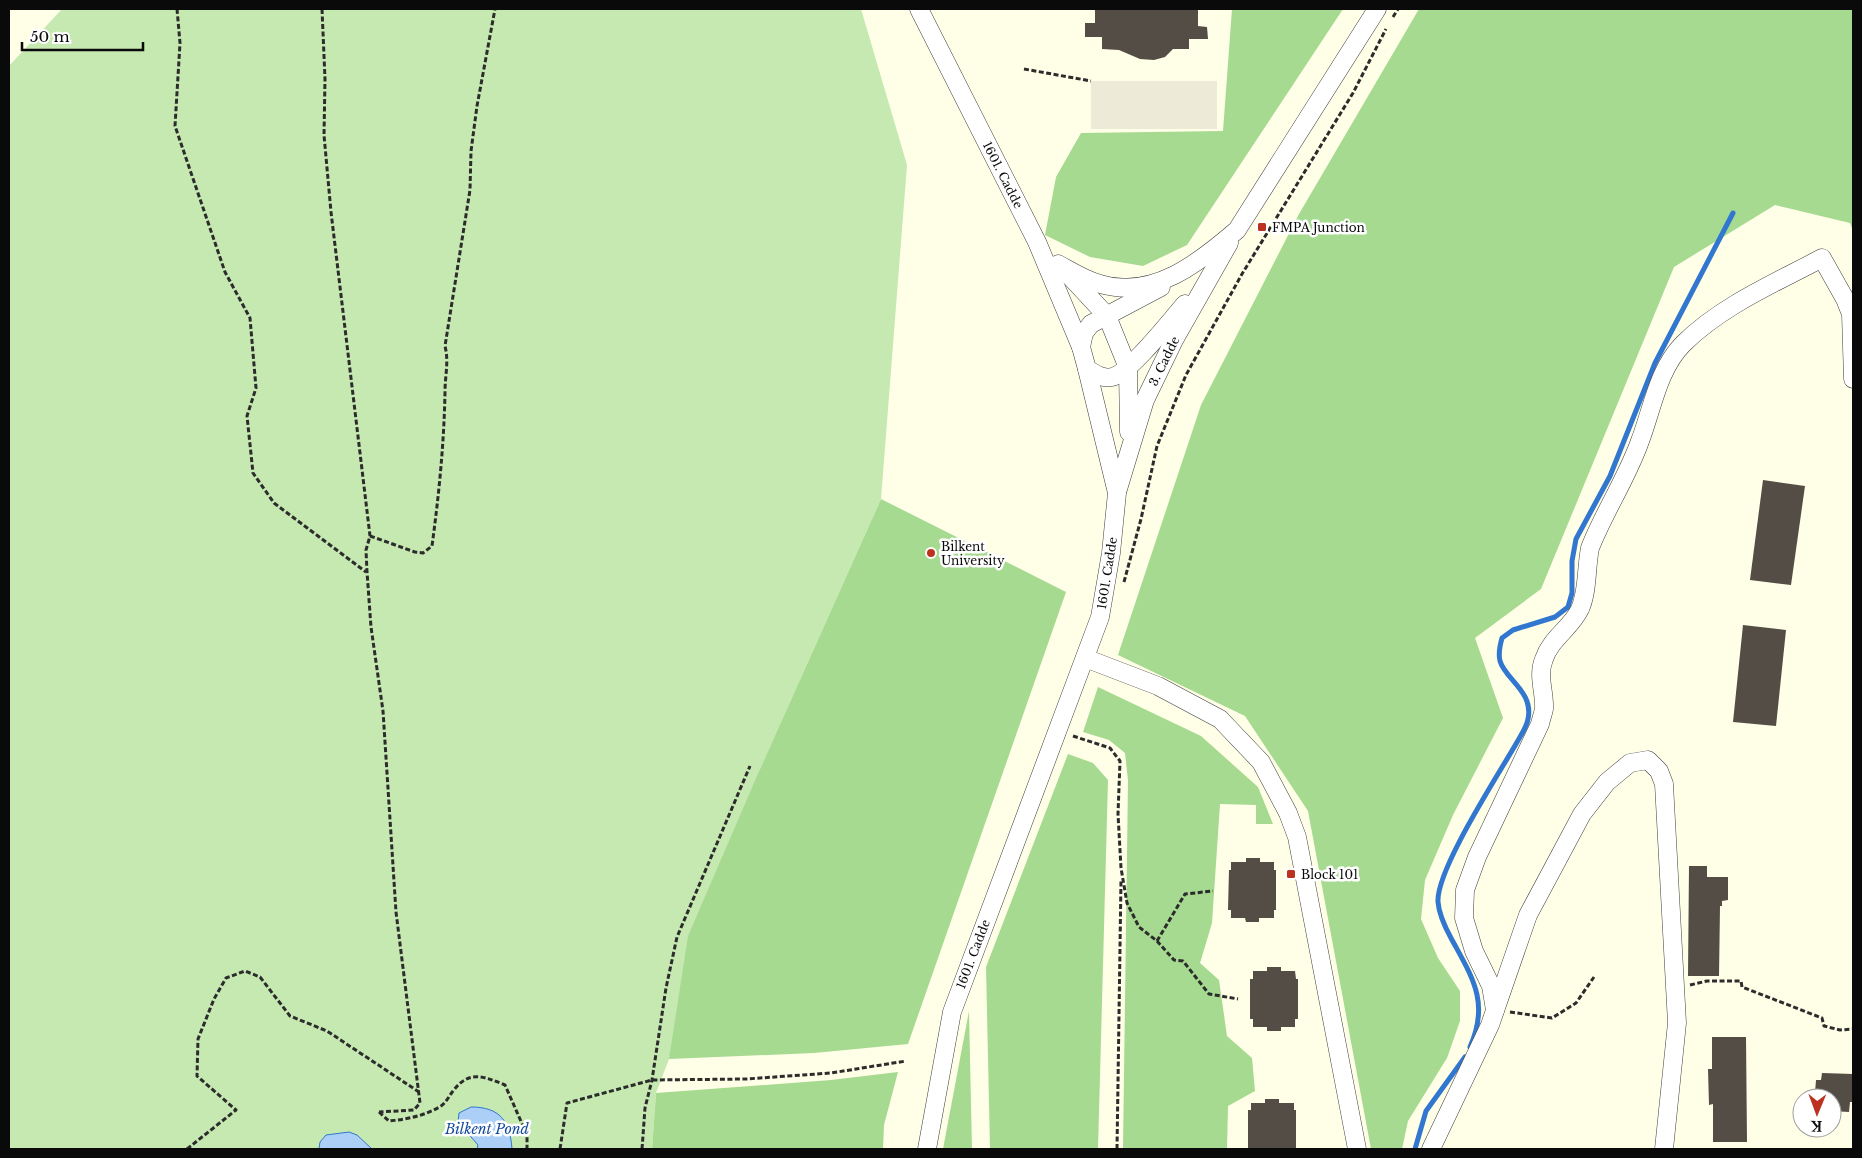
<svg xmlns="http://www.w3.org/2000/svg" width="1862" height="1158" font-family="'Libre Baskerville',serif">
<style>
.green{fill:#c5e9b1}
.forest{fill:#a6da91}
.plaza{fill:#edebd8}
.water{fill:#abcff7;stroke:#3177cf}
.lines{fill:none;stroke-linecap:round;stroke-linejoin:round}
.stream{stroke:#3177cf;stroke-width:5}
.building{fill:#534d46}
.minor-casing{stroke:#3d3d3d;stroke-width:19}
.path{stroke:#2c2c2c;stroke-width:3;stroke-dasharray:5 2.5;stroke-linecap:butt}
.minor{stroke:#fff;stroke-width:18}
.poi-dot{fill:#bb3221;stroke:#fff;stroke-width:2}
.labels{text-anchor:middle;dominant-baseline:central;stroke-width:5;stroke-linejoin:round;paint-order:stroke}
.street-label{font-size:12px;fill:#0a0a0a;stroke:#fff}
.poi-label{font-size:12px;fill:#0a0a0a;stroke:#fff;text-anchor:start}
.water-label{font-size:14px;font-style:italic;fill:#134b9c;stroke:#fff}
</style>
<rect width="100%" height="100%" fill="#fffee7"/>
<polygon class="green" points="62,9 861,9 907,165 881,499 760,769 669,1059 656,1093 652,1149 9,1149 9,66"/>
<g class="forest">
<polygon points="1232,9 1343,9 1187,245 1143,266 1090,257 1045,235 1056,177 1081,133 1223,131"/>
<polygon points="1419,9 1853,9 1853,231 1850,223 1775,205 1674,267 1541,589 1475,638 1503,718 1453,815 1425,880 1421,919 1438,958 1460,991 1460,1021 1447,1058 1408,1121 1402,1149 1371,1149 1308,811 1245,716 1118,655 1201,405 1299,214"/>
<polygon points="881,499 1066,592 908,1044 814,1053 669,1059 688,936 760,769"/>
<polygon points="1098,687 1201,736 1258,787 1273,824 1256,824 1256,805 1220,804 1212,923 1200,963 1219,980 1227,1036 1252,1058 1255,1091 1228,1106 1227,1149 1123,1149 1128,780 1125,753 1109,740 1083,732"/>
<polygon points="1068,754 1093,763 1108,780 1098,1149 990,1149 986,967"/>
<polygon points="969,1011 972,1149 943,1149"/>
<polygon points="898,1072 884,1125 883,1149 652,1149 656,1093 831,1080"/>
</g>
<rect class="plaza" x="1091" y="81" width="126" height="48"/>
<g class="water">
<path d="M471,1107C500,1107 510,1121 512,1149H477L478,1145L458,1122L459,1113Z"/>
<polygon points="349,1132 357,1135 372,1149 319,1149 320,1142 326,1135"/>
</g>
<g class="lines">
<g class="stream">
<path d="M1470,1047C1490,1002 1472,977 1451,938C1445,927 1439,915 1438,902C1436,869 1501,771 1520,737C1523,732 1527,725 1528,719C1534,692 1505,679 1500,661C1498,653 1500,645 1502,638L1513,630L1555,617L1568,607L1572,593V561L1576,539L1610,476L1655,363L1733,213"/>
<polyline points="1415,1149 1426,1111 1465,1057"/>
</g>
</g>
<g class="building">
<polygon points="1095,9 1198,9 1198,26 1207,27 1208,39 1189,39 1189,49 1173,49 1165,57 1154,60 1140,59 1119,50 1102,49 1102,37 1085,37 1085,23 1095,23"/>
<polygon points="1763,480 1805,486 1791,585 1750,580"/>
<polygon points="1743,625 1786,630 1776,726 1733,722"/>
<polygon points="1246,858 1260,858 1260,862 1274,862 1274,870 1276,870 1276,910 1274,910 1274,918 1259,918 1259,922 1246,922 1245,918 1231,918 1231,910 1228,910 1229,870 1231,870 1231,862 1246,862"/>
<polygon points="1689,866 1707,866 1707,877 1728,877 1728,900 1722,901 1722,906 1720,906 1719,976 1688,976"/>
<polygon points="1267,967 1281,967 1281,971 1295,971 1296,979 1298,979 1298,1019 1295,1019 1295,1027 1281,1027 1281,1031 1267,1031 1267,1027 1253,1027 1253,1019 1250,1019 1250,979 1253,979 1253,971 1267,971"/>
<polygon points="1712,1037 1746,1037 1747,1142 1713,1142 1713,1104 1709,1105 1708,1069 1712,1069"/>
<polygon points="1822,1073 1853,1074 1853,1102 1850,1102 1849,1112 1832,1111 1832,1098 1820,1098 1820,1093 1815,1093 1816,1080 1821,1080"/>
<polygon points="1265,1099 1279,1099 1279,1103 1294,1103 1294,1110 1296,1110 1296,1149 1248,1149 1248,1110 1251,1110 1251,1103 1265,1103"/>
</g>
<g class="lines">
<defs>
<g id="minor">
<polyline points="919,9 1037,242 1081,347 1087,369 1117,493 1111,553 1100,617 952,1012 927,1149"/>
<path d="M1058,264C1071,271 1085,280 1100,284C1153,300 1200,262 1237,230L1377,9"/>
<polyline points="1067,273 1107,316 1128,368 1129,432"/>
<polyline points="1081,347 1084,333 1091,324 1161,287"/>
<path d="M1087,369C1096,374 1102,379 1112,377C1129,374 1172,319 1185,304"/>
<polyline points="1118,489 1145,400 1174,340 1229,243"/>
<polyline points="1085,658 1158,686 1220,719 1261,762 1288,813 1297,837 1357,1149"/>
<path d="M1495,1010L1491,986L1474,951L1464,918L1465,890L1477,857L1540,724C1541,719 1543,714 1544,709C1545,692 1537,676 1544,659C1551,638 1571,628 1580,609C1588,591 1586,568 1590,548C1604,512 1627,478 1640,441C1652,410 1658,369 1683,344C1721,306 1775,283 1822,258L1845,299L1851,314L1853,379"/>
<polyline points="1431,1149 1490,1025 1528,915 1582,814 1607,782 1630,763 1648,760 1659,771 1664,784 1677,1023 1664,1149"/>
</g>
</defs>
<use href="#minor" class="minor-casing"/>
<g class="path">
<polyline points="177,9 180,43 175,126 225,272 250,318 256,388 247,416 253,473 274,503 366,572"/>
<polyline points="322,9 325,79 324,135 331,212 370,536 366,550 367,572 371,627 383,711 396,912 420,1103 414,1110 379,1112"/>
<polyline points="1393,17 1398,9"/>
<polyline points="1024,69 1091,81"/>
<path d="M370,536L415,552L423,553L432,546C439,494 444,444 445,392C445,375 449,362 445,346L470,190L471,151L477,106L495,9"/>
<polyline points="1124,582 1141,519 1157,446 1186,375 1242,274 1353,93 1386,29"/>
<polyline points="1073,736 1110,748 1120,761 1118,814 1121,868 1127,903 1139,927 1157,941 1174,960 1183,961 1209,994 1238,999"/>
<polyline points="1157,941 1185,894 1213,891"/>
<polyline points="1690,985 1707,981 1741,981 1742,987 1822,1018 1824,1026 1840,1030 1853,1029"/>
<polyline points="1510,1012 1552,1018 1576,1003 1594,977"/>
<path d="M379,1112L389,1121C407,1119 425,1116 441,1106C446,1103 449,1096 453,1091C469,1070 483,1076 505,1085L527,1135V1149"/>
<polyline points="187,1149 236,1110 197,1076 198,1039 214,999 226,978 245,971 260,977 290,1016 327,1031 419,1092"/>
<polyline points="560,1149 567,1103 652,1080 746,1079 831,1073 906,1061"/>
<polyline points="642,1149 645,1108 652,1080 666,988 677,937 750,766"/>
<polyline points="1117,1149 1121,880"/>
</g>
<use href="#minor" class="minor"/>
</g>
<g class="poi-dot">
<rect x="1257" y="222" width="10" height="10" rx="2.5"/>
<circle cx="931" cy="553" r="5"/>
<rect x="1286" y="869" width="10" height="10" rx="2.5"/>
</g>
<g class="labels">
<g class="street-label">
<text transform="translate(1003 175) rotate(63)">1601. Cadde</text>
<text transform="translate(1164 361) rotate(-64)">3. Cadde</text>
<text transform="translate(1107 573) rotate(-81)">1601. Cadde</text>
<text transform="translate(973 954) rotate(-69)">1601. Cadde</text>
</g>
<g class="poi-label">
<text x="1272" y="227">FMPA Junction</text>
<text x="941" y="546">Bilkent<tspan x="941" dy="14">University</tspan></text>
<text x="1301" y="874">Block 101</text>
</g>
<g class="water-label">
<text x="487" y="1129">Bilkent Pond</text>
</g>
</g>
<rect width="1862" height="1158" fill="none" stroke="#0a0a0a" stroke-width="20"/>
<g transform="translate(1817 1113) rotate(181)"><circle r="24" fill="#ffffff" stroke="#9d9d9d"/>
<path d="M0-4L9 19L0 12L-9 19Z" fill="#bb3221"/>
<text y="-8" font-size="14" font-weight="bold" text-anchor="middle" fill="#0a0a0a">K</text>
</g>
<path d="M22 42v8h121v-8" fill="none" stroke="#0a0a0a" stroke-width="2.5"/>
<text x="30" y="42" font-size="15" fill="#0a0a0a" stroke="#ffffff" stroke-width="4" paint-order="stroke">50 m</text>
</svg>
